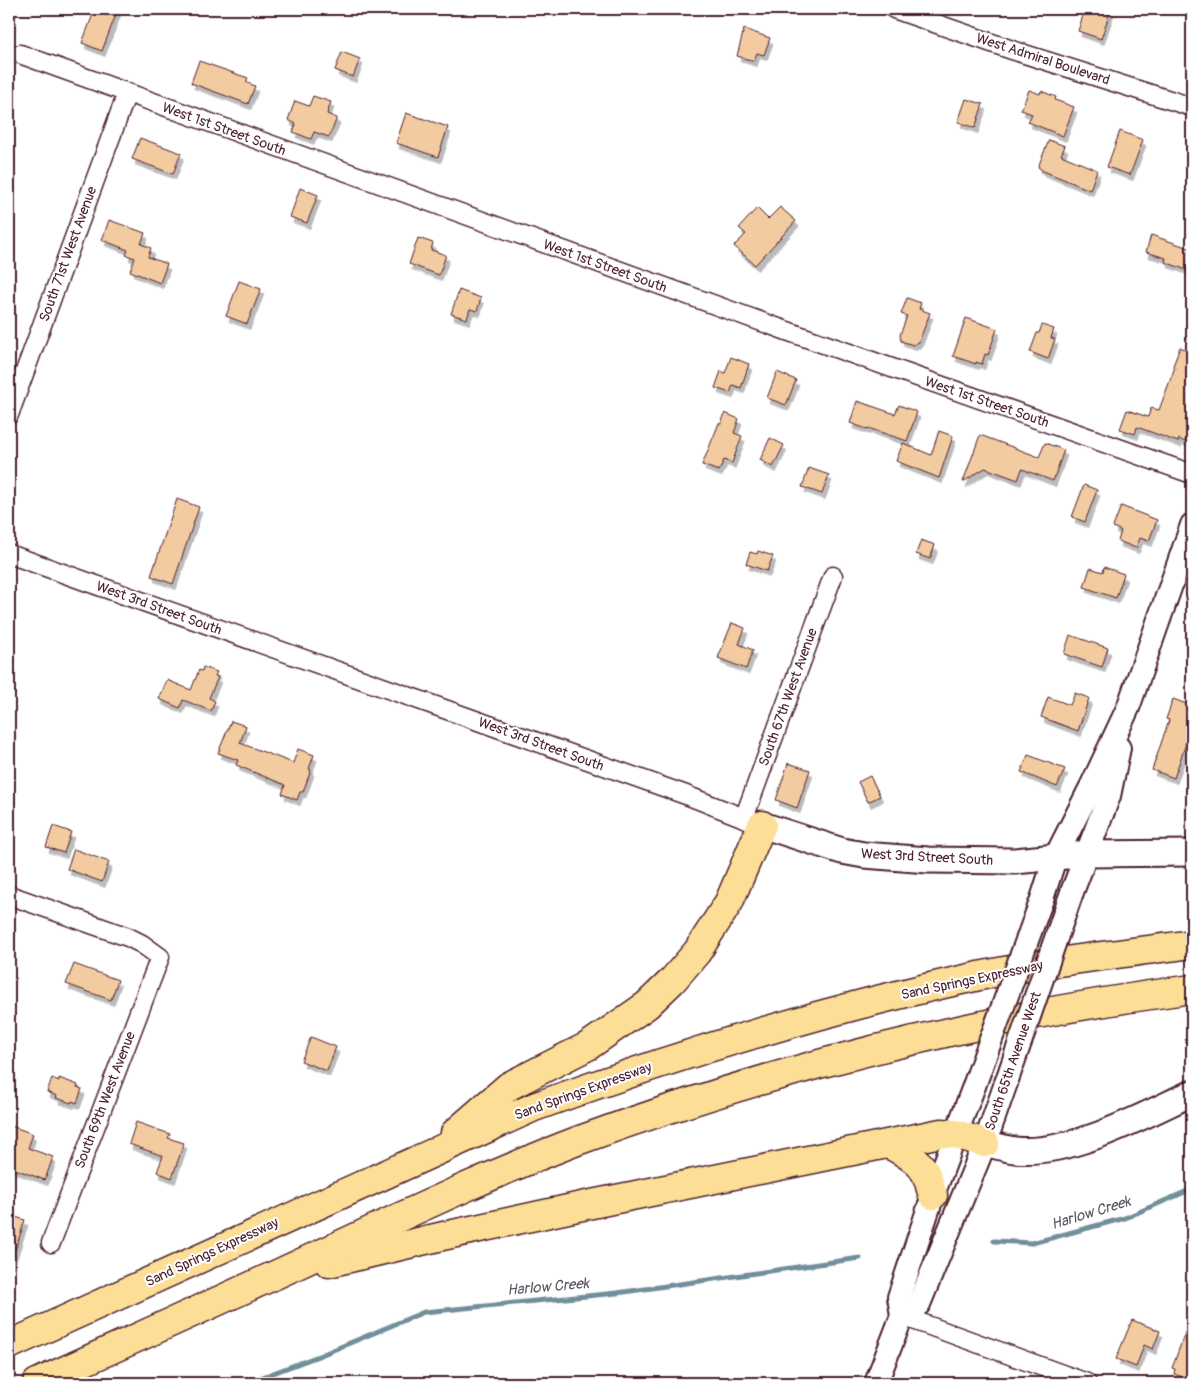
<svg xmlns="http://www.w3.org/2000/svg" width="1201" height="1392" font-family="Pangolin,sans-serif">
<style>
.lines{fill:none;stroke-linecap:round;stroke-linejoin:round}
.stream{stroke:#708f9b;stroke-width:5}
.building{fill:#f2cba1;stroke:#4a1f2b;filter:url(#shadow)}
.minor-casing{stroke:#4a1f2b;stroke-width:21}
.tertiary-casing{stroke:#4a1f2b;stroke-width:26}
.secondary-casing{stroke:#4a1f2b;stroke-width:29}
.motorway-casing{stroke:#4a1f2b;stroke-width:31}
.minor{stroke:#fff;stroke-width:18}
.tertiary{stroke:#fff;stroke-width:22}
.secondary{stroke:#fff;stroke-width:25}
.motorway{stroke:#fcde96;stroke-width:28}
.tertiary-bridge-casing{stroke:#4a1f2b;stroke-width:26;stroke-linecap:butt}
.tertiary-bridge{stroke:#fff;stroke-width:22}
.labels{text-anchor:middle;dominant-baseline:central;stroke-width:4;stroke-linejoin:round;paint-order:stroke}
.street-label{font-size:14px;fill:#4a1f2b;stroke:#fff}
.water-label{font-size:15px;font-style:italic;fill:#5d5763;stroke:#fff}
</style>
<defs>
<filter id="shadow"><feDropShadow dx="3" dy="5.5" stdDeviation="0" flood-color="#0004"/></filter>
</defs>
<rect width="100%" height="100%" fill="#fff"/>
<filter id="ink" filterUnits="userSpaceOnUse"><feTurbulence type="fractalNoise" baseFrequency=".02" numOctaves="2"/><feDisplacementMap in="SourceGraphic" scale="10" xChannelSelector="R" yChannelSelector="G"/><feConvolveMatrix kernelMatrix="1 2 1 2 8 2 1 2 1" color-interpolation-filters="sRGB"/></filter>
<g filter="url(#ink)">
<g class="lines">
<g class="stream">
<polyline points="994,1241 1032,1243 1125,1218 1192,1189"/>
<polyline points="251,1383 252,1381 321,1355 424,1312 617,1293 860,1258"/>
</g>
</g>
<g class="building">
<polygon points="95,9 118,9 102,51 82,43"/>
<polygon points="1085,9 1111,9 1101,39 1078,31"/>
<polygon points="744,29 770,38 764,55 757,53 754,61 737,56"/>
<polygon points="342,52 360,59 353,77 335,70"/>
<polygon points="199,61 248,78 246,82 255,86 248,104 191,83"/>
<polygon points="1029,90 1040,94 1041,91 1056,97 1055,100 1074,107 1063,136 1028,122 1032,114 1021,110"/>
<polygon points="313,96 331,102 327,114 337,118 329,137 314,132 311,139 293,132 296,124 288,120 295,101 309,106"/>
<polygon points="966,99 983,104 975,128 958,122"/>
<polygon points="406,113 448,127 438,157 396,143"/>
<polygon points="1120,131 1143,140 1130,175 1107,167"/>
<polygon points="140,138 181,153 173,174 132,159"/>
<polygon points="1049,140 1065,146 1061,155 1097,170 1090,190 1041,170 1041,169 1038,167"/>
<polygon points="300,188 318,195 307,223 290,217"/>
<polygon points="780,207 796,221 755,265 734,246 746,234 739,228 757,208 768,219"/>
<polygon points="109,220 145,233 141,244 151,248 148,257 167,264 160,283 130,271 135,258 126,255 128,250 102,240"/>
<polygon points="1151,235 1192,249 1192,272 1165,262 1166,258 1146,252"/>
<polygon points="418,238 433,243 431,250 446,255 439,275 409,264"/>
<polygon points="239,281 261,289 247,324 226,316"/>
<polygon points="459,290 481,298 477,311 470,309 467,319 451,314"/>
<polygon points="907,298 921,303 919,309 930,313 919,342 913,345 901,341 900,335 907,316 901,314"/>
<polygon points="966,318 997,329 988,355 985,354 982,364 976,362 976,364 953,356"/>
<polygon points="1042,325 1054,329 1051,338 1055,339 1048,359 1030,352 1037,333 1039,333"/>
<polygon points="1180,347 1192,352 1192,403 1185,422 1191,424 1185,442 1179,439 1178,442 1137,427 1135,434 1120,429 1127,410 1148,417 1151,408 1159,410 1175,367 1173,366"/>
<polygon points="731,357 749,364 741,388 733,385 730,393 715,388 721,371 725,373"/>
<polygon points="777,372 796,380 786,405 767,398"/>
<polygon points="857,401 895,414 899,405 917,412 907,441 868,428 867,429 850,423"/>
<polygon points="725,413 739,419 734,433 742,436 732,463 724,460 719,471 702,465 719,423 721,424"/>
<polygon points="939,431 953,436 939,478 896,461 903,443 931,455"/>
<polygon points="980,435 1039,457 1045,443 1064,450 1053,481 1022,469 1018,480 985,468 963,482"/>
<polygon points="770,438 784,445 773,467 760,460"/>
<polygon points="809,468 829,475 822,494 802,487"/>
<polygon points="1084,485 1097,490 1085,522 1072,517"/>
<polygon points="177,499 199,507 173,584 151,576"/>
<polygon points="1121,506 1157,520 1149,541 1140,538 1136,548 1118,541 1121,531 1113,527"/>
<polygon points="921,540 935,545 930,559 916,554"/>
<polygon points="758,551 773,556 767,571 746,564 750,552 757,554"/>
<polygon points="1104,567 1124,574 1116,598 1084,587 1090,568 1103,572"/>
<polygon points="732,623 745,628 739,644 753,650 746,669 718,658"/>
<polygon points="1070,635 1108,648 1102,667 1064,654"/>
<polygon points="203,667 217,672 215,676 218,677 209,698 215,701 211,711 183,700 180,708 159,699 167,680 191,690 199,670 202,671"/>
<polygon points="1075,693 1089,698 1078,731 1041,717 1048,697 1070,705"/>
<polygon points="1173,699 1192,706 1192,726 1174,778 1152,770 1169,720 1166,719"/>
<polygon points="231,721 246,726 240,743 293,763 298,749 314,755 309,769 311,770 303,792 300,792 297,800 282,794 285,785 236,765 238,760 218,753"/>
<polygon points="1028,755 1065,769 1057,787 1021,772"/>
<polygon points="788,763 810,770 797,808 776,800"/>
<polygon points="870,776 880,796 868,802 858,782"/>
<polygon points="53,826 71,832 64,853 46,847"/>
<polygon points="74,849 109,862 102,882 67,869"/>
<polygon points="74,964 118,980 111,1000 66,984"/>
<polygon points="311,1037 336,1047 327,1071 301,1061"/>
<polygon points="52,1078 59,1081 59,1078 78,1085 77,1087 82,1089 77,1103 72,1101 71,1103 56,1098 57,1096 47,1092"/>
<polygon points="136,1122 170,1134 168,1138 184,1143 172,1178 157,1172 163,1156 129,1144"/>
<polygon points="9,1125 33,1134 28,1148 53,1157 45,1180 9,1167"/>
<polygon points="9,1215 25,1220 11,1262 9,1262"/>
<polygon points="1191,1317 1192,1318 1192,1369 1188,1379 1174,1374 1175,1369 1172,1368"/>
<polygon points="1132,1320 1160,1331 1153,1349 1144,1345 1136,1367 1116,1359"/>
</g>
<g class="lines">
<defs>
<g id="minor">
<polyline points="894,9 1012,50 1192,107"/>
<polyline points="20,54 787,331 1192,474"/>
<polyline points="9,415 127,93"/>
<polyline points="9,554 686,795 762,825"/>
<polyline points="744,818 833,576"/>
<polyline points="9,895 128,937 142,944 160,957 51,1243"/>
<polyline points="902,1316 1087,1383"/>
</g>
<g id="tertiary">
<polyline points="1072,892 1109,796 1119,748"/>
<polyline points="1042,899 1055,858 1091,787 1128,708 1192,525"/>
<polyline points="902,1316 919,1304 985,1143 1006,1083"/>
<polyline points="876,1383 902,1316 899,1297 933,1195 974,1086"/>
</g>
<g id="secondary">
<polyline points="762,825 842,851 864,855 928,860 1015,861 1086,854 1192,853"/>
<path d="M985,1143C994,1145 1005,1149 1015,1150C1070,1156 1142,1116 1192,1093"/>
</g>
<g id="motorway">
<polyline points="455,1133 509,1086 588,1046 647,1005 672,981 697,952 729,902 762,825"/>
<path d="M889,1144C902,1152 918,1159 925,1172C929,1179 930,1188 933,1195"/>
<polyline points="329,1263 443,1236 582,1206 941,1133 955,1134 985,1143"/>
<path d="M9,1345L534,1107C680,1054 827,1009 979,976C1049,961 1121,954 1192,944"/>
<path d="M37,1383C125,1343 213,1304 301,1263C392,1221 483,1177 577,1141C776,1068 982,1017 1192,989"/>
</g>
</defs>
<use href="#minor" class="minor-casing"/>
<use href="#tertiary" class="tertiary-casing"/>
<use href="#secondary" class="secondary-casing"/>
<use href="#motorway" class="motorway-casing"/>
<use href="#minor" class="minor"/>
<use href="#tertiary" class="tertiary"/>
<use href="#secondary" class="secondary"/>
<use href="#motorway" class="motorway"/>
<defs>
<g id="tertiary-bridge">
<polyline points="1006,1083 1072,892"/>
<polyline points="974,1086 1042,899"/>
</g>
</defs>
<use href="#tertiary-bridge" class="tertiary-bridge-casing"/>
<use href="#tertiary-bridge" class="tertiary-bridge"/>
</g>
</g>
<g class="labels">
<g class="street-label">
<text transform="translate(1043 59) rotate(18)">West Admiral Boulevard</text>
<text transform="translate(224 129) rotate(20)">West 1st Street South</text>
<text transform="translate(68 254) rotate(-70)">South 71st West Avenue</text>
<text transform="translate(605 266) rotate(20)">West 1st Street South</text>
<text transform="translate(987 402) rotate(19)">West 1st Street South</text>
<text transform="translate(159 608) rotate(20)">West 3rd Street South</text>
<text transform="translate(788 697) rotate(-70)">South 67th West Avenue</text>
<text transform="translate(541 744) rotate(20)">West 3rd Street South</text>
<text transform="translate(927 857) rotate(3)">West 3rd Street South</text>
<text transform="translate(972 980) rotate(-12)">Sand Springs Expressway</text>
<text transform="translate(1013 1061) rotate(-71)">South 65th Avenue West</text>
<text transform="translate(583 1091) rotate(-20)">Sand Springs Expressway</text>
<text transform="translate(105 1100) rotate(-69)">South 69th West Avenue</text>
<text transform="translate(212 1252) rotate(-25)">Sand Springs Expressway</text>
</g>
<g class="water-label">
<text transform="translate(1091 1213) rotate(-17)">Harlow Creek</text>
<text transform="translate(548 1287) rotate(-5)">Harlow Creek</text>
</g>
</g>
<rect width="1201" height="1392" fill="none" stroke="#fff" stroke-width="30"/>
<rect x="15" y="15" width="1171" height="1362" fill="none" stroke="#4a1f2b" stroke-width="2" filter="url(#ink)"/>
</svg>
